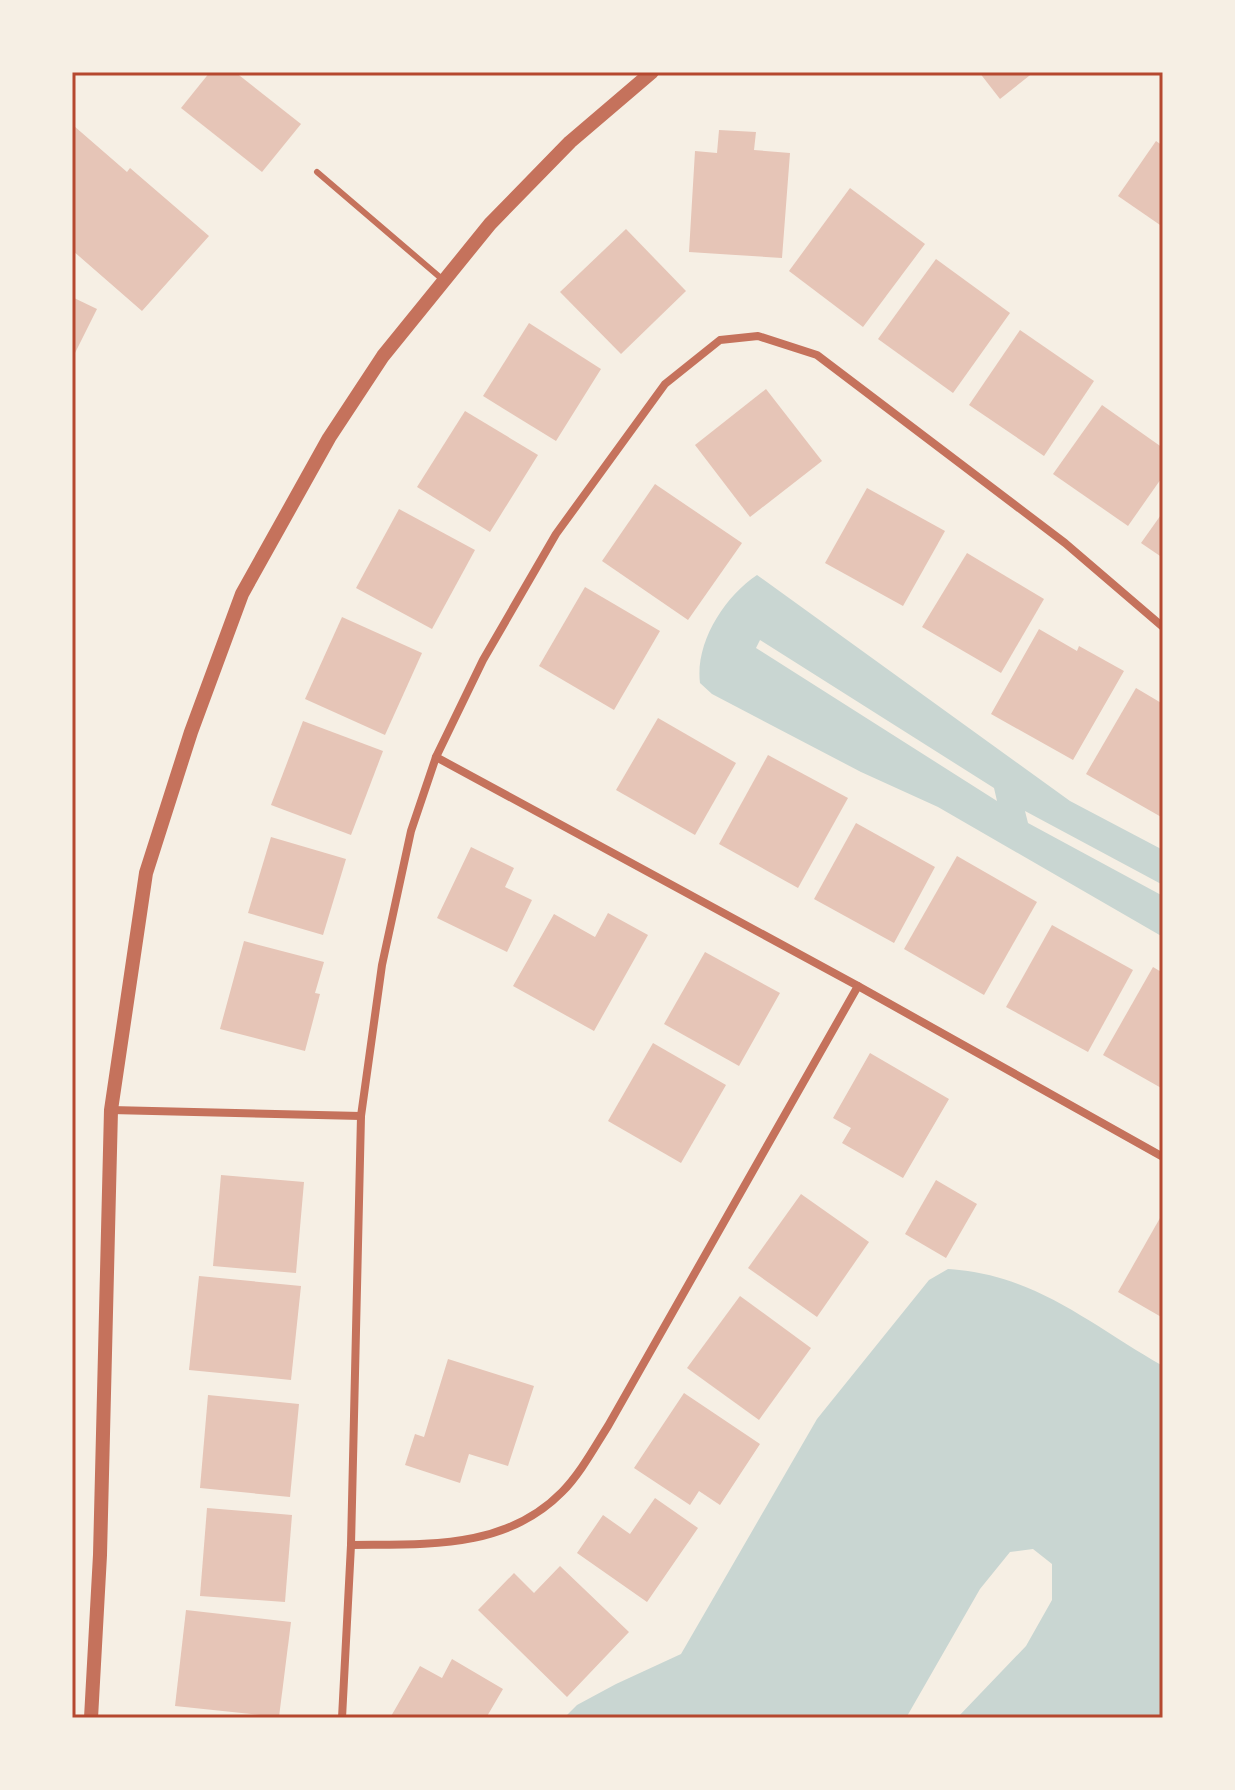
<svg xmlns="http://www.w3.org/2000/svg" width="1235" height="1790" font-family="'PT Sans Narrow',sans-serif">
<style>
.water{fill:#c9d6d2;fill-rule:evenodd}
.building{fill:#e6c5b7}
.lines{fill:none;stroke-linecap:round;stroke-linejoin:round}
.service{stroke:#c5725c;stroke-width:6}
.minor{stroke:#c5725c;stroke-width:8}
.tertiary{stroke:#c5725c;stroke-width:14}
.neatline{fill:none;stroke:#b5482f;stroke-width:3}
</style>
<rect width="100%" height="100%" fill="#f6efe4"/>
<g class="water">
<path d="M757,575L1070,801L1163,850V885L1025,811L1028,823L1163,896V937L938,807L861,772L712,694L700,683C695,643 724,597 757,575ZM760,640L994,788L997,801L756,648Z"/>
<path d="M948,1269C1035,1274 1091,1325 1163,1366V1718H957L1026,1646L1052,1600V1564L1033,1549L1010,1552L980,1589L906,1718H564L577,1705L616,1684L681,1654L817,1419L929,1280Z"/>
</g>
<g class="building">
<polygon points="210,72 235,72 301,124 262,172 181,108"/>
<polygon points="979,72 1034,72 1000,99"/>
<polygon points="74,126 127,172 130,168 209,236 142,311 72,250"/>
<polygon points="719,130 756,132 754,150 790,153 782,258 689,252 695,151 717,153"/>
<polygon points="1156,141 1163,146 1163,227 1118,196"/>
<polygon points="850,188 925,244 863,327 789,271"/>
<polygon points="626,229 686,291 621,354 560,292"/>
<polygon points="936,259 1010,313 953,393 878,339"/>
<polygon points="72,297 97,309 72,359"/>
<polygon points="529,323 601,369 556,441 483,396"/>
<polygon points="1020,330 1094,381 1044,456 969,405"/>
<polygon points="766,389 822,461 750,517 695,445"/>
<polygon points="1102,405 1163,448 1163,476 1128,526 1053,474"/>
<polygon points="465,411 538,455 490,532 417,487"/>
<polygon points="655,484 742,543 688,620 602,561"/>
<polygon points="867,488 945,531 903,606 825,563"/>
<polygon points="399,509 475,550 432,629 356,588"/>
<polygon points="1163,512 1163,558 1141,543"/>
<polygon points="967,553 1044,599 1001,673 922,627"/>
<polygon points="585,587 660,631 614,710 539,666"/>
<polygon points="342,617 422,653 385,735 305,699"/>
<polygon points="1039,629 1077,651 1079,646 1124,671 1073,760 991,714"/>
<polygon points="1136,688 1163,704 1163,818 1086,774"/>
<polygon points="658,718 736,763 695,835 616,790"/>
<polygon points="303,721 383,751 351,835 271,805"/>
<polygon points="768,755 848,798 798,888 719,844"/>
<polygon points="856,823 935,867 894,943 814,899"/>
<polygon points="271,837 346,859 323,935 248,913"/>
<polygon points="471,847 514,868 505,887 532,900 507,952 437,918"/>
<polygon points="957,856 1037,902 984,995 904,949"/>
<polygon points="608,913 648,935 594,1031 513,986 554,914 595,937"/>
<polygon points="1052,925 1133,970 1088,1052 1006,1007"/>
<polygon points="244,941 324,962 315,993 320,994 305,1051 220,1029"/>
<polygon points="705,952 780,993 739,1066 664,1024"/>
<polygon points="1153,967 1163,973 1163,1089 1103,1055"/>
<polygon points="653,1043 726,1085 681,1163 608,1121"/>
<polygon points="870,1053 949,1099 903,1178 842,1143 851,1128 833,1118"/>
<polygon points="221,1175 304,1182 296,1273 213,1266"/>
<polygon points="936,1180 977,1204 946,1258 905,1234"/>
<polygon points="801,1194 869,1242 817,1317 748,1268"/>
<polygon points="1160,1218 1163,1220 1163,1318 1118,1292"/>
<polygon points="199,1276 301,1286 291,1380 189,1370"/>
<polygon points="740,1296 811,1348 759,1420 687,1368"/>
<polygon points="448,1359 534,1386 508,1466 469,1454 460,1483 405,1465 415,1434 424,1437"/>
<polygon points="684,1393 760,1444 720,1505 699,1491 690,1505 634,1468"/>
<polygon points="208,1395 299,1404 290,1497 200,1488"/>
<polygon points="655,1498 698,1528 647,1602 577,1553 603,1515 630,1534"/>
<polygon points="207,1508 292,1515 285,1602 200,1596"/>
<polygon points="560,1566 629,1632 567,1697 478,1610 514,1573 534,1593"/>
<polygon points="186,1610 291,1622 279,1717 175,1706"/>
<polygon points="452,1659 503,1689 486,1718 390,1718 420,1666 442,1678"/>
</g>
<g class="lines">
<polyline class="service" points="317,172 442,279"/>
<g class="minor">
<polyline points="436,757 858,986 1163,1157"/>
<polyline points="111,1110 361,1116"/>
<path d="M351,1545C426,1544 505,1550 562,1492C580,1474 594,1448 608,1426L858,986"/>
<polyline points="342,1718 351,1545 361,1116 382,965 411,831 436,757 483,660 556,534 665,384 720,340 758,336 817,355 1065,543 1163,627"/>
</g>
<polyline class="tertiary" points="91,1718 100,1555 111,1110 146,873 191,732 242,594 329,438 383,356 490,224 570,142 652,72"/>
</g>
<rect width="1235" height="1790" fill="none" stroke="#f6efe4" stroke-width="148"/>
<rect x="74" y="74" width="1087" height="1642" class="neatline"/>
</svg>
